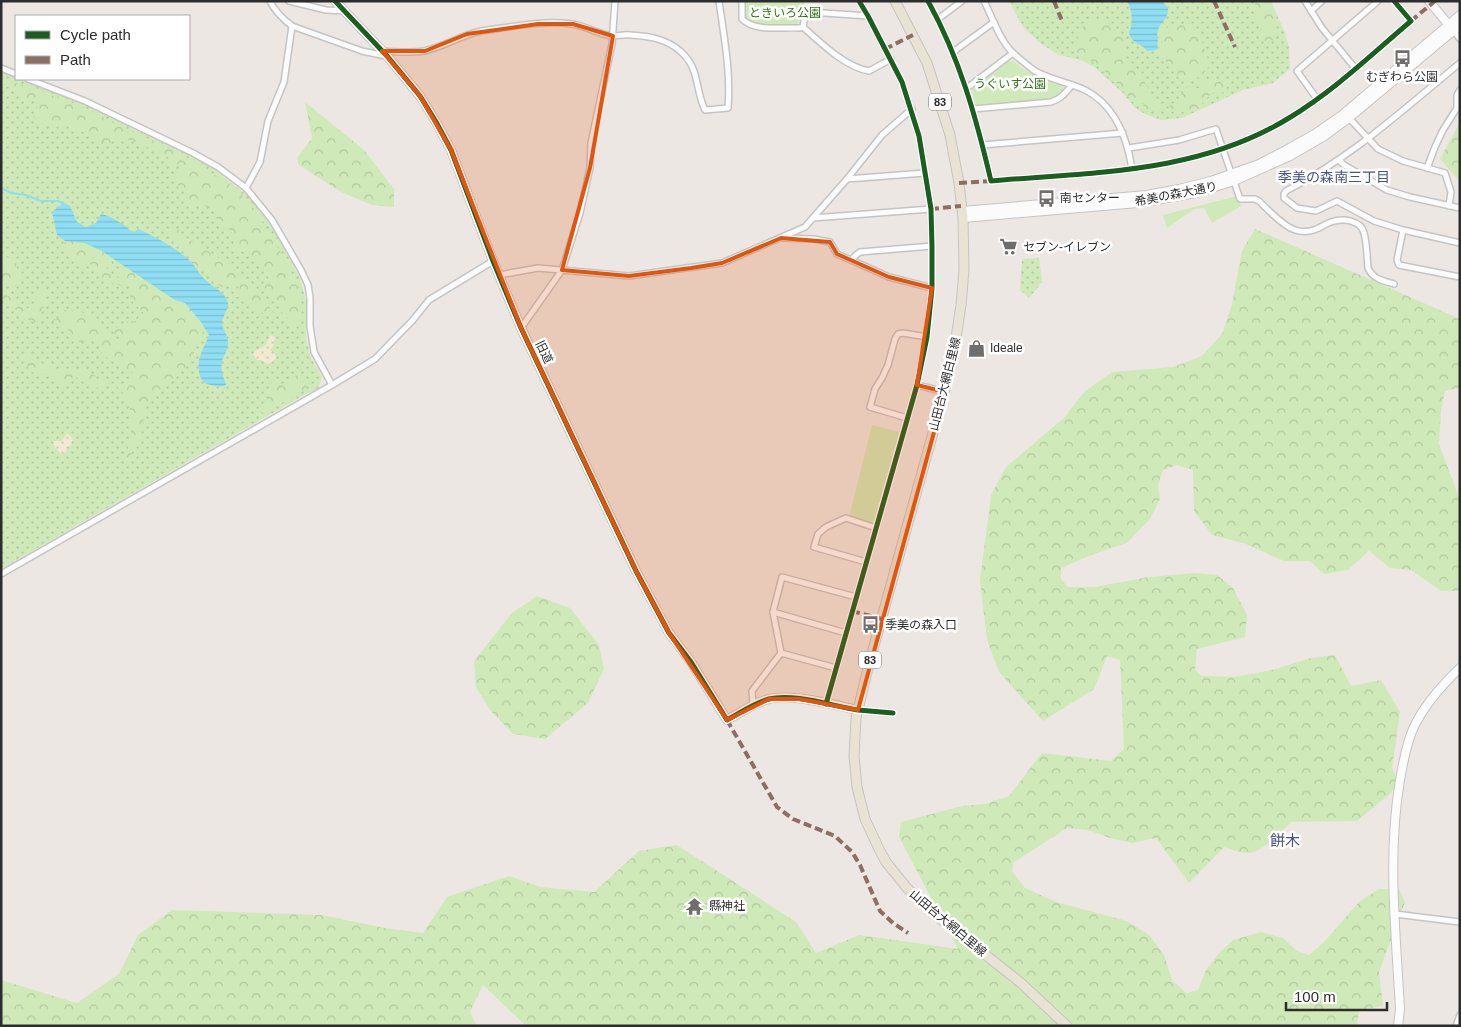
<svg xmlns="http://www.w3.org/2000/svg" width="1461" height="1027" font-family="Arial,'Noto Sans JP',sans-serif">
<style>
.grass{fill:url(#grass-dots)}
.forest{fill:url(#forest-crowns)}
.sand{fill:url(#sand-dots)}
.park{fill:#cfe9b9}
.water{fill:url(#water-rules)}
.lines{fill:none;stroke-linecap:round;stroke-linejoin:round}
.stream{stroke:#90def3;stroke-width:2}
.street-casing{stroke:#c5c4c4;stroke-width:8}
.secondary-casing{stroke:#c5c4c4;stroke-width:10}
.primary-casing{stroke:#c6c4c3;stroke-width:11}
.street{stroke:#fcfbfb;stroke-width:5}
.secondary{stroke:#fcfbfb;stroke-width:8}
.primary{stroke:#e9e3d4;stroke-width:9}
.quiet{stroke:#8d6e63;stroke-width:4;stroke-dasharray:8 4;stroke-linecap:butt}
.cycleway-casing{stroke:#fff;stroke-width:8}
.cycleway{stroke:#1b5e20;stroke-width:5}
.marked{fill:#df570e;fill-opacity:0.2;stroke:#df570e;stroke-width:4;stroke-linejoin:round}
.labels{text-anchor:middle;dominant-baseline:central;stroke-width:5;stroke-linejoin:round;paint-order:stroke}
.shield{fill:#fff;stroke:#6c6c6c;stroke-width:1}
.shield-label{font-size:11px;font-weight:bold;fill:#2d2d2d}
.park-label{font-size:12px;fill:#2c7314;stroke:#fff}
.poi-label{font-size:12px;fill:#2d2d2d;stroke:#fff;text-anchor:start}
.street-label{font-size:12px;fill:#2d2d2d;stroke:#fff}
.neighbourhood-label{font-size:14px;fill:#485583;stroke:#fff}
.quarter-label{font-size:15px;fill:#485583;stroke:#fff}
</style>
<defs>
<pattern id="grass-dots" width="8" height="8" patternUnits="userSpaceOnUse" patternTransform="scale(1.25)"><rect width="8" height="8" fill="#cfe9b9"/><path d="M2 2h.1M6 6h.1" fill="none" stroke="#b2c89f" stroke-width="1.8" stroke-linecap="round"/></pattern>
<pattern id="forest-crowns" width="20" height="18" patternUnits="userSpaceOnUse" patternTransform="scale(1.25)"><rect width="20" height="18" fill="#cfe9b9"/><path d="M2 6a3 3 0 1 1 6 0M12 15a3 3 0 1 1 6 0" fill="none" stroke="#b2c89f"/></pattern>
<pattern id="sand-dots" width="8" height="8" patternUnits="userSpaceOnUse" patternTransform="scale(1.25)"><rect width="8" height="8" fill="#f2e9d0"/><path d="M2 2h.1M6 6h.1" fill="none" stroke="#d0c8b3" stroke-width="1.8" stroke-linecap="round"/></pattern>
<pattern id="water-rules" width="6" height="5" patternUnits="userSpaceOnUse" patternTransform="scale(1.25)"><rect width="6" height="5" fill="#90def3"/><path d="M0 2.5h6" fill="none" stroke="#7cbfd1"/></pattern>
</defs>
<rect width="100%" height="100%" fill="#ece7e3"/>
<g class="grass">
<polygon points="1009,1 1271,1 1285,33 1289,47 1290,69 1273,83 1243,90 1182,118 1161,120 1145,114 1135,108 1122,92 1094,67 1081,60 1059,55 1040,43 1023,27"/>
<polygon points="1,71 16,77 16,79 20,79 83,104 187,153 208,165 247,195 269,221 300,278 306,301 306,338 311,358 322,377 318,389 304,395 1,569"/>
<polygon points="1039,258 1042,282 1029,298 1020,290 1022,259"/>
</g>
<g class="forest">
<polygon points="1254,1 1268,1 1276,15 1277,33 1271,43 1267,43 1260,35 1260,27 1256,18 1258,12"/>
<path d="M1097,18H1105L1115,31L1124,38L1126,57L1135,67L1139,75L1148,87L1149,98L1156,97L1163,107L1157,112L1144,109L1143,103L1136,106C1125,91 1109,73 1094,63C1086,58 1075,57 1071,48L1077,46V40L1082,27Z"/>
<polygon points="1187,23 1195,26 1200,36 1210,65 1202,75 1186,84 1178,77 1177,72 1173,69 1166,62 1166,55 1161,54 1160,45 1163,41 1161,35 1161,29"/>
<polygon points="1,77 81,106 127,130 160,143 195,162 238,190 255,210 286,261 300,292 301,327 290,324 288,319 282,313 282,304 264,287 268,283 268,276 250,254 233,249 234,236 230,230 222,226 218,219 216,211 203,205 189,205 184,189 175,183 180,164 165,166 169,158 145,146 121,137 108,144 97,141 92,133 82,132 68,125 39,123 33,116 41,99 26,100 20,92 1,84"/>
<polygon points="1211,78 1216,82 1226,82 1229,85 1223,93 1217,90 1210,95 1199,107 1187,112 1166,112 1171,104 1177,103 1182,101 1181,95 1188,86 1201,89 1201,82"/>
<polygon points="305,102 364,150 394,189 394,207 372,205 341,192 298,164 297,158 312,138"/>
<polygon points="1460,122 1460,182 1440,159"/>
<path d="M1255,229L1460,319V388L1445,391L1441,410L1439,444L1460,500V591H1441L1411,570L1390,568L1369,551L1348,570L1324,574L1310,561H1284L1246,544L1212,535L1194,511L1193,470L1177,465L1163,470L1158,485L1160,499L1150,519L1127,543L1091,555L1061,568V579L1068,587H1095L1149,577L1194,573L1217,575L1233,588L1247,615L1245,637L1197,649L1195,670L1202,676L1235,677L1272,670L1311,658L1335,655L1351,686L1381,680L1400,712L1392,768L1398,782L1391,793L1357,821L1291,822C1282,831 1261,854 1247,853C1239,853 1231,849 1224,847L1189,883L1156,838L1132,843L1110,838L1088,830L1067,828L1013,863L1012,871L1025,888L1056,902L1127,921L1149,935L1164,955L1172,980L1186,993L1198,990L1206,970L1220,952L1233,940L1261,932L1283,938L1297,951L1309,955L1324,942L1360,901L1379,889H1399L1405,902L1379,972L1383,1006L1359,1010L1357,1026H526L483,985L470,1012L477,1026H1V980L77,1003L119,974L138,935L172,910L322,915L385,928L423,933L447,897L509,876L540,887L594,892L639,851L677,845L796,922L816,953L859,935L958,949L899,837L901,822L962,806L985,804L1009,796L1042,753L1111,761L1124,749L1120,660L1107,656L1094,689L1043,721L999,672L987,640L980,581L991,495L1006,467L1064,418L1084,392L1112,372L1173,367L1202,356L1222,334L1232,304L1242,251Z"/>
<polygon points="167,230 179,230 181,234 198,245 219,258 262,295 275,316 255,311 250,307 251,301 234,296 239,285 222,287 213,282 214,276 206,269 195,273 189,255 173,241"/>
<path d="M72,238L105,248L113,267L104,268L106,273L121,279V269L127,259L181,294L204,321L202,335L185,368L159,390L147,403L139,440L125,465L123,456L129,450L127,444L133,437C128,427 132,416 129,405C128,397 121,392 116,385C127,385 130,379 133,369C119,367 110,361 101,352L105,347L94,338L81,343L73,338L71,332L63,326L51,321L60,317V311L66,310L82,312L85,315L95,320L110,337L121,340L125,337L113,335L115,329L126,321L132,323L144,314L139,308L134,305L128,292L133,289L129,284L125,287L106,281L90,264H77L73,256L64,252L61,245Z"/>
<polygon points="1,255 16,261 17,272 22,280 14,287 9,280 4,286 18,303 35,312 34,304 39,290 45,286 49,290 38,324 27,319 1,297"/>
<path d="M29,352L43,364L57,370L62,366L70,372L72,368C86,370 96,375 106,384L98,388L86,381L80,380L74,375L71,380L64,386C52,375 46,373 30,372L25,360Z"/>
<polygon points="298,374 301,381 307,384 305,390 264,413 260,412 272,389 272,379 283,385"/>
<polygon points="537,596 570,608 599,645 604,669 588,703 545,739 513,734 490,710 476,687 474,661 512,613"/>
</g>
<g class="sand">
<polygon points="270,335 275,337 273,346 270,350 275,354 276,357 273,362 268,364 261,360 257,360 253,354 255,351 266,345"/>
<polygon points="66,434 69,434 73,439 71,445 68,447 65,453 61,454 54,446 52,441 62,441"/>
</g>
<g class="park">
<path d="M745,1H804C804,10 802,21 795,26L754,24L745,19Z"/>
<path d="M1009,61L1015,62C1027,74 1046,80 1062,86L1063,88L1062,92L1052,99L979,106L974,105L971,93L972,90Z"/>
<polygon points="1237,196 1241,206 1212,223 1204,208 1194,209 1167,228 1163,215"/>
<polygon points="872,425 899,432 875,520 872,523 849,517"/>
</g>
<g class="water">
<path d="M1126,1H1162L1168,8C1168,22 1161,20 1158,30C1156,37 1160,43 1156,50L1147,51C1141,42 1133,46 1129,33C1133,25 1133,7 1126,1Z"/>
<path d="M63,203L70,206L77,222L86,227L96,223L101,214C110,216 114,219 121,223C127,226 128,231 135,232L138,229C154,236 182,251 193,264C198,270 201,277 208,282C215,289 227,293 228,304C228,310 223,316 222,322C222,330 229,336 228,344C228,351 223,356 222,362C220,370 224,378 226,385C221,388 217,386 211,385C205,384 202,382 200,376C195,359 204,349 209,335L201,322L185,303L175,300L100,250L84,243L65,241L57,235L52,212Z"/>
</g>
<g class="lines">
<polyline class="stream" points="1,188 11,193 26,195 41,201 58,201 63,203"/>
<defs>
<g id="street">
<path d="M270,1C275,12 283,19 292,26L362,51L386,56"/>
<polyline points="289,1 326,10 345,11"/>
<path d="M742,1V19C755,32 781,27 799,28L803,27"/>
<path d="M928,1C960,59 976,117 991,181C1093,172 1198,174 1289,118C1334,91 1372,54 1411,21L1394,1"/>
<path d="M984,1C993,19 1000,41 1014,54C1021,60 1028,66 1035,71C1049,79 1070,83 1085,90C1115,105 1127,137 1132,169"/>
<polyline points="1305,1 1322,28 1355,68"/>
<polyline points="1311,11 1322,1"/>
<path d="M868,16L810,12L805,15L803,27C821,43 845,67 869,71L891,59"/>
<polyline points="938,19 962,1"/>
<polyline points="1453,30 1460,39"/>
<path d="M382,51C396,52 410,53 424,51C444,47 461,35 481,31C510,27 543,20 572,24C586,26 598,34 612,36C618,36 625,34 631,35C651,36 672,40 686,57C699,72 696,92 705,110L728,108C731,72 724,37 719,1"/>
<polyline points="953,52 994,22"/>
<path d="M1460,63C1404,109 1351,158 1286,191L1284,194V198L1297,208L1316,211L1337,201L1374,221L1403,230L1460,243"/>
<polyline points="1,68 16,74"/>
<polyline points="28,79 85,101 193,153 218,167 246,188 272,220 301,270 308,285 310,298 310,326 314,352 332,385"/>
<polyline points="967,88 1013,53"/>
<polyline points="1317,99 1297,71 1378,1"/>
<path d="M973,109L1051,102C1061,99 1065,93 1072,85"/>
<polyline points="1349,118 1378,149 1403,161 1445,173 1451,192 1449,206"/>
<polyline points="982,145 1123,133"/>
<path d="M1129,148L1179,140L1216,129L1240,199H1255L1259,201C1268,210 1283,226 1295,230C1301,232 1308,232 1314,230C1320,228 1325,224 1331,222C1343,218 1361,220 1364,233C1367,244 1367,257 1368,268C1373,279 1383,281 1394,284"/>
<polyline points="1339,160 1344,165 1387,190 1410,197 1460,208"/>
<polyline points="1427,168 1435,147 1443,130 1457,108 1457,95 1460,90"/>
<polyline points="847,179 925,173"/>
<polyline points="246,188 260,162 268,121 284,82 292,26"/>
<polyline points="813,218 931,209"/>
<polyline points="1403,230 1397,260 1399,265 1460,277"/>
<polyline points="783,238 814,239 830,242 837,254 851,260 889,277 932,288"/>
<polyline points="851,260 856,255 860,252 932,246"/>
<polyline points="499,275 538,268 629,276 722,263 805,227 847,179 882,135 912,109"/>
<polyline points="521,328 562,270 580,213 590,168 591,143 612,44 615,1"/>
<polyline points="917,385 945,392"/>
<polyline points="907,418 870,407 875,389 882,378 888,365 895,339 898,334 903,333 927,337"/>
<polyline points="866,562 814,547 818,534 826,527 846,518 876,528"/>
<polyline points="1,574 332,385 375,359 413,320 429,300 493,261"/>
<polyline points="773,612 846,633"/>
<polyline points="781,653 836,668"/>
<polyline points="826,704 917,385 927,337 932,288 932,246 931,209 919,136 902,82 868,16 859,1"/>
<polyline points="753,705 752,691 781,653 773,612 782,577 856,597"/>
<polyline points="858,710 893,713"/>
<polyline points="1395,914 1460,922"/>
<polyline points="1456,1026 1460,1015"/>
</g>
<g id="secondary">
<path d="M335,1L387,56L420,96L436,122L451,150L493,261L521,328L636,571L669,633L691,662L727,720C740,713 754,703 769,699C792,693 834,705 858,710"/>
<polyline points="1429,1 1452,29"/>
<polyline points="962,211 1147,195 1179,189 1211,181 1259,164 1286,150 1316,133 1342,115 1460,15"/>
<polyline points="963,218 1138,203 1196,193 1234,181 1290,156 1323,137 1349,118 1460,25"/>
<path d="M1398,1026L1400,1009C1396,933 1387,856 1400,780C1403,763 1406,745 1413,729C1424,705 1441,686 1460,668"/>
</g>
<polyline id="primary" points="895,1 927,63 950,135 959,183 963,218 964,270 961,305 952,364 869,664 856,718 854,756 857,787 865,819 879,849 886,862 907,888 934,914 1021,983 1067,1026"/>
</defs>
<use href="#street" class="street-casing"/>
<use href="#secondary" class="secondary-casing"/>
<use href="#primary" class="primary-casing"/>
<use href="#street" class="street"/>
<use href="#secondary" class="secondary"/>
<use href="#primary" class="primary"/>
<g class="quiet">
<polyline points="1054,1 1062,21"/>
<polyline points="1214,1 1235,47"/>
<polyline points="1411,21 1435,1"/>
<polyline points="885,49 913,35"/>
<polyline points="959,183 991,181"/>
<polyline points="931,209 961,206"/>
<polyline points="852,611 882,619"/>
<polyline points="727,720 777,807 793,819 835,836 852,852 860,865 880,911 893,923 908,933"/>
</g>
<defs>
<g id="cycleway">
<path d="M335,1L387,56L420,96L436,122L451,150L493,261L521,328L636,571L669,633L691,662L727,720C740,713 754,703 769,699C794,693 832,706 858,710C870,711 881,712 893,713"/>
<path d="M928,1C960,59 976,117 991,181C1093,172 1198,174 1289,118C1334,91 1372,54 1411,21L1394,1"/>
<polyline points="826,704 917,385 927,337 932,288 932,246 931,209 919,136 902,82 868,16 859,1"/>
</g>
</defs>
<use href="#cycleway" class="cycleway-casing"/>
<use href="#cycleway" class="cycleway"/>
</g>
<path class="marked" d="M538,24H573L613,36L590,168L562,270L629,276L691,268L722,263L781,238L830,242L837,254L889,277L932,288L917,385L945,392L858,710L799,699H769L727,720L669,633L636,571L521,328L451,150L420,96L382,51H425L467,34Z"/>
<defs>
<symbol id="bus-bare" viewBox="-9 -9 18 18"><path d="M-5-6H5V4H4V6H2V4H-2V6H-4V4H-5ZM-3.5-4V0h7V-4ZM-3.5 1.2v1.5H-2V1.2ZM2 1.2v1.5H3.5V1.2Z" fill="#706e6d" stroke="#fff" stroke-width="2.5" paint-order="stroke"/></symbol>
<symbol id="supermarket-bare" viewBox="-9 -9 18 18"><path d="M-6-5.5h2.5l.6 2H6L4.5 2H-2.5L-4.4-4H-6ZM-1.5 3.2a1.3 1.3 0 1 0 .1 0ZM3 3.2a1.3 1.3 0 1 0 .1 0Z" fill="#706e6d" stroke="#fff" stroke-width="2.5" paint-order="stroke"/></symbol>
<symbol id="shop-bare" viewBox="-9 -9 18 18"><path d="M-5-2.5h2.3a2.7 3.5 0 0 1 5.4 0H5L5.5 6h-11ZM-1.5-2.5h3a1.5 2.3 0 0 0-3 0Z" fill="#706e6d" stroke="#fff" stroke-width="2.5" paint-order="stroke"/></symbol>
<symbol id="temple-bare" viewBox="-9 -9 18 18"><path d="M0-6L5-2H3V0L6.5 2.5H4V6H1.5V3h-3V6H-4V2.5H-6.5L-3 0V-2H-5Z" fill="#706e6d" stroke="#fff" stroke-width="2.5" paint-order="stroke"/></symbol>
</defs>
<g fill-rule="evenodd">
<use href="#bus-bare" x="1390" y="46" width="25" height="25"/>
<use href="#bus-bare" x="1034" y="186" width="25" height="25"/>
<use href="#supermarket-bare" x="996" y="234" width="25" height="25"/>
<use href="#shop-bare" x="964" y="336" width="25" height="25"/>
<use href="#bus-bare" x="858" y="612" width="25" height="25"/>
<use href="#temple-bare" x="682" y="894" width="25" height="25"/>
</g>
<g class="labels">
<g class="shield">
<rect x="929" y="93.5" width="22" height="17" rx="4"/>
<rect x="859" y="651.5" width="22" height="17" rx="4"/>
</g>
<g class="shield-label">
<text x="940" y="102">83</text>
<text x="870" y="660">83</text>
</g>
<g class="park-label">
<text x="785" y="13">ときいろ公園</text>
<text x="1010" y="84">うぐいす公園</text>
</g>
<g class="poi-label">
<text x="1402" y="77" text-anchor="middle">むぎわら公園</text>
<text x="1060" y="198">南センター</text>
<text x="1023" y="247">セブン-イレブン</text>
<text x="990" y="348">Ideale</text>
<text x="885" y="625">季美の森入口</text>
<text x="709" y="906">縣神社</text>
</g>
<g class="street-label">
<text transform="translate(1176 194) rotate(-11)">希美の森大通り</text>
<text transform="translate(544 352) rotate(64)">旧道</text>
<text transform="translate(945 384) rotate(-76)">山田台大網白里線</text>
<text transform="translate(948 923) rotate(40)">山田台大網白里線</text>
</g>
<g class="neighbourhood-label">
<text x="1334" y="177">季美の森南三丁目</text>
</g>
<g class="quarter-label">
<text x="1285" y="840">餅木</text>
</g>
</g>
<rect width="1461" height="1027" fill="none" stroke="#2d2d2d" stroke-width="5"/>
<rect x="15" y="15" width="175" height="65" fill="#ffffff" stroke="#ababab"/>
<rect x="25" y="31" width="25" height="8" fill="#1b5e20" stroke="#ababab"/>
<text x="60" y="40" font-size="15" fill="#2d2d2d">Cycle path</text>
<rect x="25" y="56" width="25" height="8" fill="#8d6e63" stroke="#ababab"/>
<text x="60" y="65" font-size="15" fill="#2d2d2d">Path</text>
<path d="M1286 1002v8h101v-8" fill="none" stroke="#2d2d2d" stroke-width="2.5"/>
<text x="1294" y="1002" font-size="15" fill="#2d2d2d" stroke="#ffffff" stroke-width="4" paint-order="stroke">100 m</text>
</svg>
